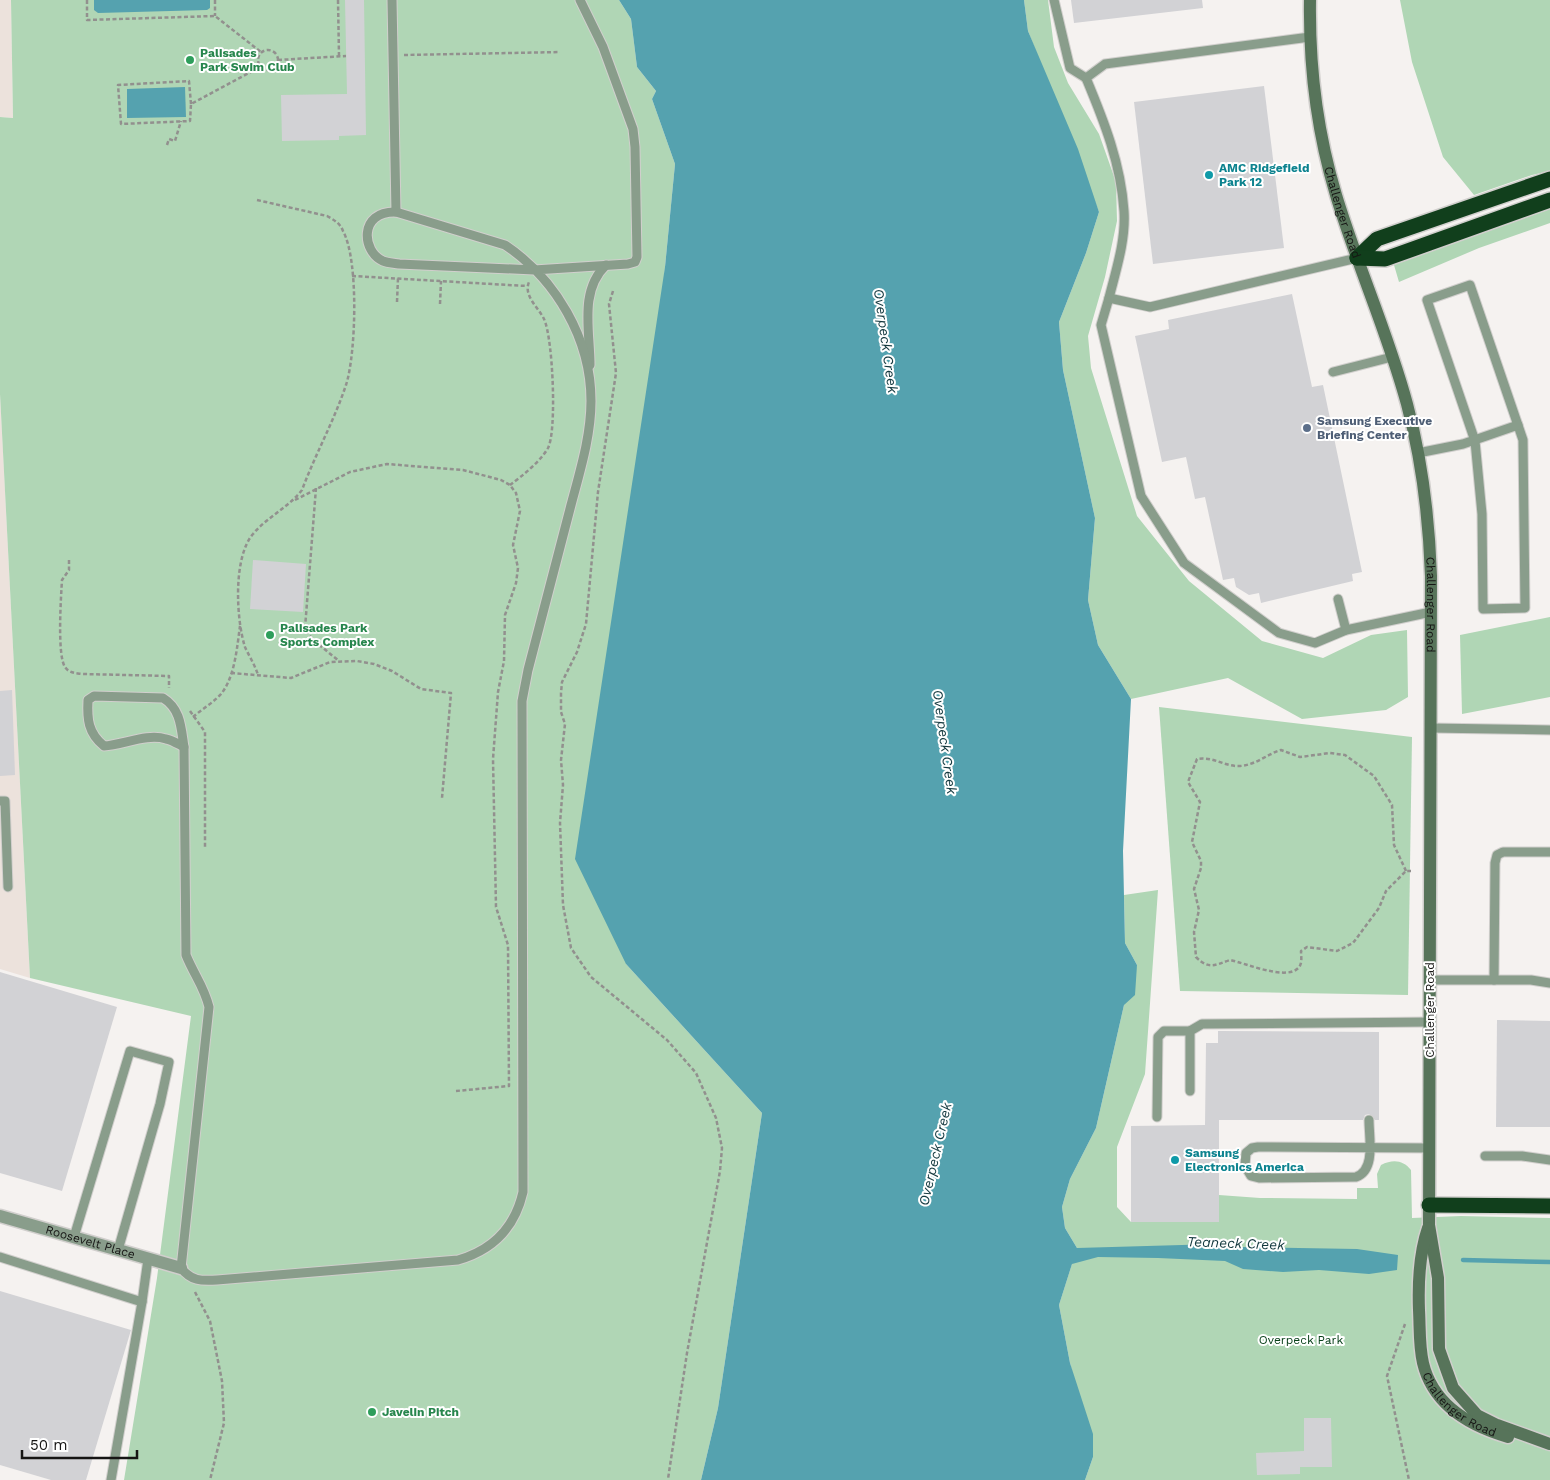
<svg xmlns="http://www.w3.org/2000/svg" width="1550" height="1480" font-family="'Work Sans',sans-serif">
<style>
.built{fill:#ece2dc}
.green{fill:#b0d6b5}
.water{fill:#55a2af}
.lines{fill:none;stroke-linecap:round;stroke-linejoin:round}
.stream{stroke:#55a2af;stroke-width:4.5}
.building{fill:#d2d2d5}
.lane-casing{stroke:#d1cfcd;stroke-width:11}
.street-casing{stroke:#d1cfcd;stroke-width:15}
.secondary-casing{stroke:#d1cfcd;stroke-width:15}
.highway-casing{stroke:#d1cfcd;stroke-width:18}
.path{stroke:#92908e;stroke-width:2.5;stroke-dasharray:4 2.5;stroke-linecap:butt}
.lane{stroke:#899d8b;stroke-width:9}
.street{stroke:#899d8b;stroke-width:12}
.secondary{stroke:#57745a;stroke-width:12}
.highway{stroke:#113f1c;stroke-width:15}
.leisure-dot{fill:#2e9e5b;stroke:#fff;stroke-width:2}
.culture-dot{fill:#0f9aa8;stroke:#fff;stroke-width:2}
.service-dot{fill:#5c6f8a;stroke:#fff;stroke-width:2}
.labels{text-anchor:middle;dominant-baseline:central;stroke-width:4;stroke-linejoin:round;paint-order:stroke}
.leisure-label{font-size:12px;font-weight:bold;fill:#27864d;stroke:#fff;text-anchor:start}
.culture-label{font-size:12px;font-weight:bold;fill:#0d838f;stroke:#fff;text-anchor:start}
.street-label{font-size:12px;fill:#161514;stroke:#fff}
.service-label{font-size:12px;font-weight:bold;fill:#4e5e75;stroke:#fff;text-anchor:start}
.park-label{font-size:12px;fill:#09411a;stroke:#fff}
.water-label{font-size:14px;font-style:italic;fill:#14393f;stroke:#fff}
</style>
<rect width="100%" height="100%" fill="#f5f2f0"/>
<g class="built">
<polygon points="0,0 11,0 13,118 0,117"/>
<polygon points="0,394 30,978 0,969"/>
</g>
<g class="green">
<polygon points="11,0 619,0 631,19 637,67 656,91 652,99 675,164 665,267 626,964 762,1113 718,1408 701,1480 124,1480 157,1278 191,1016 30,978 0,394 0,117 13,118"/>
<polygon points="1024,0 1048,0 1054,47 1068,83 1099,134 1116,182 1117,221 1105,277 1088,336 1091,368 1137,516 1189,581 1262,641 1323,658 1371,635 1407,630 1408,697 1386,710 1302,719 1228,678 1131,699 1098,645 1088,600 1095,518 1063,370 1059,322 1086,253 1099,212 1028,31"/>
<polygon points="1400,0 1550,0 1550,171 1532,175 1474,195 1443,157 1412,62"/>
<polygon points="1550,209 1550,223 1479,248 1399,282 1394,265 1398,263"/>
<polygon points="1550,617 1550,697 1462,714 1460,635"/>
<polygon points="1159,707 1412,737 1408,995 1180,991"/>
<path d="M1158,890L1145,1074L1117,1147V1207L1131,1222H1219V1195L1260,1198L1357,1199V1188H1378L1377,1174L1381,1165C1393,1159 1403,1160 1411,1170L1412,1218L1461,1216L1550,1218V1480H1085L1093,1457L1070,1363L1059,1305L1077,1248L1065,1228L1062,1207L1070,1179L1096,1128L1124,1005L1137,965L1125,943L1124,895Z"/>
</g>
<g class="water">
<polygon points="94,0 210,0 210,8 207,10 98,13 94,10"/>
<polygon points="619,0 1024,0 1028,31 1078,149 1099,212 1086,253 1059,322 1063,370 1095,518 1088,600 1098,645 1131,699 1123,851 1125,943 1137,965 1135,995 1124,1005 1096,1128 1070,1179 1062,1207 1065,1228 1077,1248 1217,1244 1241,1247 1357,1249 1398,1255 1397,1270 1369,1274 1319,1270 1283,1272 1243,1269 1225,1261 1158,1258 1098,1257 1072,1264 1059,1305 1070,1363 1093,1434 1093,1457 1085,1480 701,1480 718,1408 762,1113 626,964 575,859 665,267 675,164 652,99 656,91 637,67 631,19"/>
<polygon points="185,87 186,117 127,118 127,89"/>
</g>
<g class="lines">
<polyline class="stream" points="1463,1260 1550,1262"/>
</g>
<g class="building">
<polygon points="345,0 364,0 366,135 339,136 339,140 282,141 281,95 347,94"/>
<polygon points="1071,0 1202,0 1203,8 1074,23"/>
<polygon points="1264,86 1284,248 1153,264 1134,102"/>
<polygon points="1292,294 1312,387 1323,385 1362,572 1352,574 1353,581 1261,603 1259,593 1249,595 1236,587 1234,578 1223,580 1205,497 1195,499 1186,457 1162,462 1135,336 1169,329 1168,320"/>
<polygon points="253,560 306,564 303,612 250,609"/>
<polygon points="12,690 15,775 0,776 0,691"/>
<polygon points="0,972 117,1007 62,1191 0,1173"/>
<polygon points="1497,1020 1550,1021 1550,1127 1496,1127"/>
<polygon points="1218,1031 1379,1032 1379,1120 1375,1120 1369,1114 1365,1115 1363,1120 1219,1120 1219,1222 1131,1222 1131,1126 1205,1125 1206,1043 1218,1043"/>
<polygon points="0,1291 131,1330 86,1480 51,1480 0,1465"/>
<polygon points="1304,1418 1331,1418 1332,1467 1300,1467 1300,1474 1257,1475 1256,1453 1304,1451"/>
</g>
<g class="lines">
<defs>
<g id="lane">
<polyline points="392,0 396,212"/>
<polyline points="1054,0 1070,68 1086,78"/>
<polyline points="1357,258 1150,307 1109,298 1101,325 1141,496 1184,563 1279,633 1315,643 1346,630 1431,612"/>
<polygon points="1470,285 1523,440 1525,608 1483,609 1482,514 1475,441 1427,300"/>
<path d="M1109,298C1116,270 1126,240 1124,211C1121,164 1104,121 1086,78L1105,64L1310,37"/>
<path d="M590,365C590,331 579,291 606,265"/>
<polyline points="1333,372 1392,357"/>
<polyline points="1418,453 1463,444 1518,425"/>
<polyline points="1338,599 1346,630"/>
<path d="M94,696L163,698C181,709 181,728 184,747C178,744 172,740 166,739C147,733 123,745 104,746C88,733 87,719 88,700Z"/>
<polyline points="1431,728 1550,730"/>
<path d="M184,747L186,955C194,975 204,986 209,1007L181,1268C191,1281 201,1281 217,1280L458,1260C493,1250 515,1227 523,1192L522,701L528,670C542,615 557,560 571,505C580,471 591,436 591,401C591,339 556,279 505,245L396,212C358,211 362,252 383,261C388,263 394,263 399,264L534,270L628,264L635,262L637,257L635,147L633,129L603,47L580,0"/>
<polyline points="0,801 5,801 8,887"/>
<polyline points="1430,980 1531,980 1550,983"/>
<polyline points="1494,980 1495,863 1497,855 1503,852 1550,852"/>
<polyline points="1190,1091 1190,1031 1202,1024 1430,1022"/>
<polyline points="1157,1117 1158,1037 1164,1031 1190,1031"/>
<path d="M1369,1120C1369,1138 1376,1170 1356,1177L1259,1178L1251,1176L1245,1166L1246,1153L1252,1148L1258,1147C1315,1147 1372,1148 1429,1148"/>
<polyline points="1485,1156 1522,1156 1550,1160"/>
<polyline points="74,1237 130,1051 169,1062 160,1104 118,1250"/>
<polyline points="0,1257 142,1302 111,1480"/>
<polyline points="142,1302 148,1259"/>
</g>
<g id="street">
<path id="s1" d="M0,1216L181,1268"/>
</g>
<g id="secondary">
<path id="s2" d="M1310,0C1309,66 1317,132 1336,195C1357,265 1388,333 1407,404C1422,460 1429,518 1431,576L1429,1225L1438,1278L1439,1349L1453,1388L1477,1415L1497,1425L1550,1444"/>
<path id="s3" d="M1428,1228C1419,1254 1418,1283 1419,1310C1420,1328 1419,1346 1423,1363C1433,1405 1470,1426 1508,1437"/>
</g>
<g id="highway">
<polyline points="1357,258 1377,239 1550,179"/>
<polyline points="1357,258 1385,259 1550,200"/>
<polyline points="1429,1205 1550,1206"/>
</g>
</defs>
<use href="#lane" class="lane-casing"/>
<use href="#street" class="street-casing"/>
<use href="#secondary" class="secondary-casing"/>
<use href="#highway" class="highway-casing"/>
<g class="path">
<polyline points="87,0 87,20 215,16 261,52"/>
<polyline points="215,0 215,16"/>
<polyline points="338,0 339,56"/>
<circle cx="268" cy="60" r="10"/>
<polyline points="404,55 560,52"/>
<polyline points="278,60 346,56"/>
<polyline points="191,104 189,81 118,85 121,124 190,121 191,104 260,67"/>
<polyline points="167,145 169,139 175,141 181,121"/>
<path d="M257,200L327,216C334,220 340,223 343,231C359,260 356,354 346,385C334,421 315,455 302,490C288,508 267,517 253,534C233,557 236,619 245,647C249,656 255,665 258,675"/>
<polyline points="352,276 527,286"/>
<polyline points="613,291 609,304 616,373 598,492 586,624 577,652 562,682 561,693 561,712 565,724 561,760 563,785 560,823 563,905 571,948 591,977 667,1040 696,1073 716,1118 722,1148 720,1171 687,1353 668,1479"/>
<polyline points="397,302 398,278"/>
<polyline points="440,304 441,281"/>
<path d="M510,485C522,476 540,462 548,448C557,431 553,338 544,319C539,308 523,296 529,282"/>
<polyline points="316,488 305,628 312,639 339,661"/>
<polyline points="295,500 350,472 387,464 463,470 501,480 510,485 516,493 520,511 513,545 518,568 516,583 505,615 504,661 498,692 493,759 496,907 508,945 509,1086 456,1091"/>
<path d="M69,560V570L62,580C61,597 57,655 65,667C69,673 75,673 82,674L169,676V688"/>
<polyline points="231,673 291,678 330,662 357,661 374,664 392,671 421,689 451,693 442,798"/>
<polyline points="190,711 205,732 205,847"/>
<path d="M193,717C202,709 213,703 221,694C235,677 237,647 240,626"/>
<path d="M1406,871L1394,845L1392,805L1374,776L1345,755L1330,753L1300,757L1281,750C1267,754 1256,765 1240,766C1225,767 1213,756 1197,759L1188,782L1200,802L1192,842L1201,861V868L1194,889L1199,910L1194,932L1196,957C1209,970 1215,965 1230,960C1245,963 1284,980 1297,969C1303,965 1301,957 1301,951L1307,947L1337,951L1353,943L1379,908L1386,891L1406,871H1411"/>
<polyline points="195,1292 210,1321 222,1381 224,1423 210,1480"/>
<polyline points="1405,1324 1387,1376 1409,1480"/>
</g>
<use href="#lane" class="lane"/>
<use href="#street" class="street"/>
<use href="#secondary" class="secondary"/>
<use href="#highway" class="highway"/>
</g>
<g class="leisure-dot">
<circle cx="190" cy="60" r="5"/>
<circle cx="270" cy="635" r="5"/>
<circle cx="372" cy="1412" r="5"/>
</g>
<g class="culture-dot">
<circle cx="1209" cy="175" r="5"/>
<circle cx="1175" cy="1160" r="5"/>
</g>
<circle class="service-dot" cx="1307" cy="428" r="5"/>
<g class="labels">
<g class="leisure-label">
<text x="200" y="53">Palisades<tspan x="200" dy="14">Park Swim Club</tspan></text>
<text x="280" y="628">Palisades Park<tspan x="280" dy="14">Sports Complex</tspan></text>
<text x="382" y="1412">Javelin Pitch</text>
</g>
<g class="culture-label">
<text x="1219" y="168">AMC Ridgefield<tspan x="1219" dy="14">Park 12</tspan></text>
<text x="1185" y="1153">Samsung<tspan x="1185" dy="14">Electronics America</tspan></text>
</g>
<g class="street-label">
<text stroke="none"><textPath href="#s2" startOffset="216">Challenger Road</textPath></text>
<text stroke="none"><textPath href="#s2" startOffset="621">Challenger Road</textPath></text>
<text transform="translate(1430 1010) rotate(-90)">Challenger Road</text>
<text stroke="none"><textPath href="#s1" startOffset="94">Roosevelt Place</textPath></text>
<text stroke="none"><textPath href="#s3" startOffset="194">Challenger Road</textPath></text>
</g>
<g class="service-label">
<text x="1317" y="421">Samsung Executive<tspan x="1317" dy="14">Briefing Center</tspan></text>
</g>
<g class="park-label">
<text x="1301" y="1340">Overpeck Park</text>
</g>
<g class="water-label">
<text transform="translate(886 341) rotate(82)">Overpeck Creek</text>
<text transform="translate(945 742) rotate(82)">Overpeck Creek</text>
<text transform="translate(935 1154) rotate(-77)">Overpeck Creek</text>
<text transform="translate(1236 1243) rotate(2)">Teaneck Creek</text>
</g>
</g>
<path d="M22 1450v8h115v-8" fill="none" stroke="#161514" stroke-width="2.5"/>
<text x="30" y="1450" font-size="15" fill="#161514" stroke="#ffffff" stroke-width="4" paint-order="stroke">50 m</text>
</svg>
